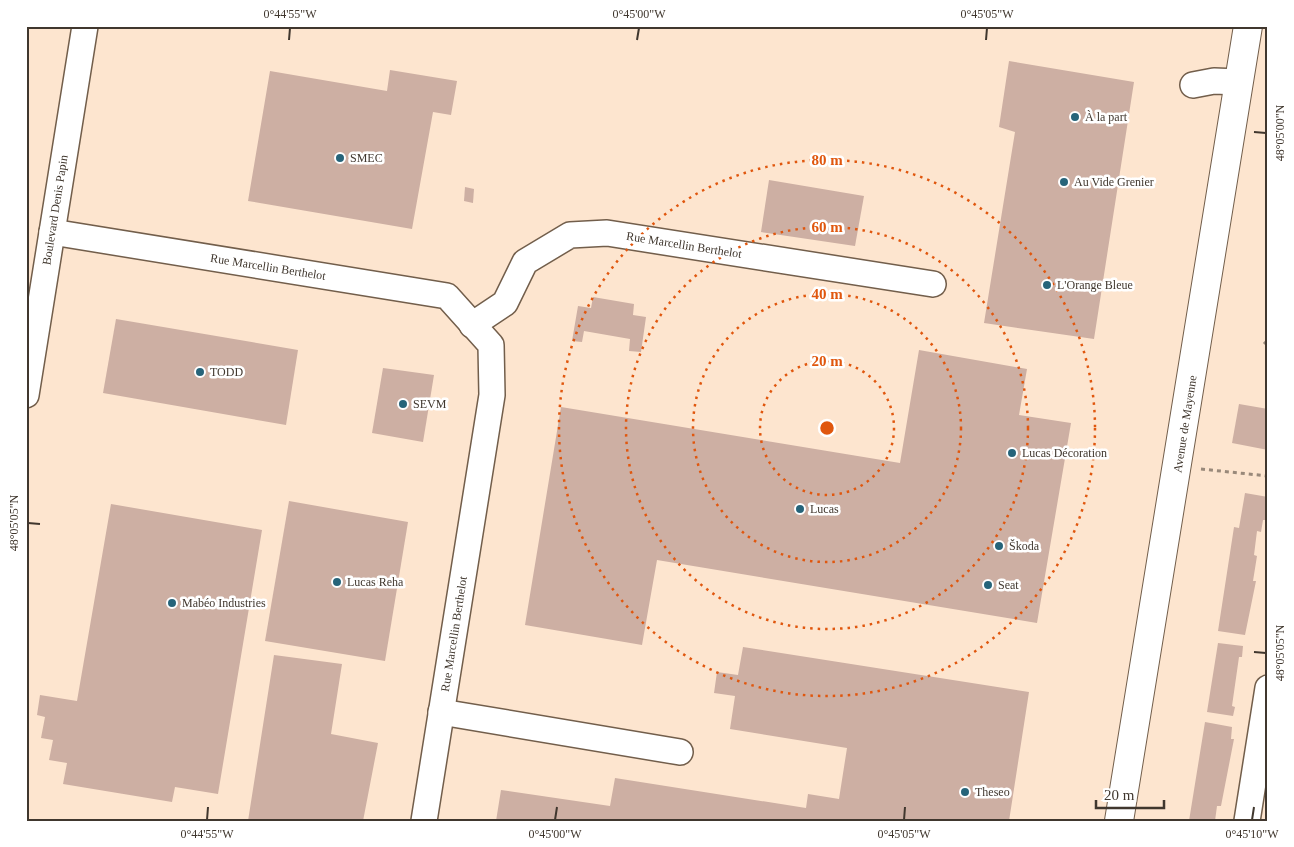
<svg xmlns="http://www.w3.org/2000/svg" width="1294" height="847" font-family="'Times New Roman',serif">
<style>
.building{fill:#cdafa3}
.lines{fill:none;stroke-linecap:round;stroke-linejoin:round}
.minor-casing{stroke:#725e4b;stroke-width:28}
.major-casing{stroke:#725e4b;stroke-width:30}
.path{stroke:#99897a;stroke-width:3;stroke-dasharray:4 4;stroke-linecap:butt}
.minor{stroke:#fff;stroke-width:25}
.major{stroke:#fff;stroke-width:28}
.ticks{fill:none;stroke:#40372e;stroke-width:2}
.ring{fill:none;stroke:#e0570e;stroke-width:2.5;stroke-dasharray:2.5 5}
.poi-dot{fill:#26647a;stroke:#fff;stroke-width:2}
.labels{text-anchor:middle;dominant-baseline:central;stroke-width:5;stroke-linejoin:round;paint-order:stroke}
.poi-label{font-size:12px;fill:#40372e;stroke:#fff;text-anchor:start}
.street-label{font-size:12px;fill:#40372e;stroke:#fff}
.centre{fill:#e0570e;stroke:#fff;stroke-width:2.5}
.ring-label{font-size:15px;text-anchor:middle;font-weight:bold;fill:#e0570e;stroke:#fff;stroke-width:5;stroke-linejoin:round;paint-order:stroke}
.neatline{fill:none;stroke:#40372e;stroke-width:2}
.ticks-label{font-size:12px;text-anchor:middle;fill:#40372e}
</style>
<rect width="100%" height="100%" fill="#fde5cf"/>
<g class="building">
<polygon points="1009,61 1134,82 1094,339 984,323 1015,132 999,127"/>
<polygon points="390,70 457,81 451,115 433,112 412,229 248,201 270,71 387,91"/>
<polygon points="769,180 864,196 855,246 761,232"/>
<polygon points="465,187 474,189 473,203 464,201"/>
<polygon points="593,297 634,304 633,315 646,317 641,352 629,351 630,339 584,331 582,342 572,341 578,306 591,308"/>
<polygon points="116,319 298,350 286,425 103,393"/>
<polygon points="919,350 1027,369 1019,415 1071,423 1037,623 657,560 642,645 525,625 561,407 900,463"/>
<polygon points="383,368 434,375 423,442 372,433"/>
<polygon points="1239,404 1268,409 1268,450 1232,443"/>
<polygon points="1245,493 1268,497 1267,520 1263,520 1261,532 1257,531 1254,555 1257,556 1253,581 1256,581 1245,635 1218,631 1234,527 1239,528"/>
<polygon points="289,501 408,522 385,661 265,641"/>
<polygon points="111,504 262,530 218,794 175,787 172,802 63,784 67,763 49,760 53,740 41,738 45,717 37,715 40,695 77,701"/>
<polygon points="1218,643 1243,646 1242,657 1239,657 1232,706 1235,707 1233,716 1207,712"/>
<polygon points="743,647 1029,692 1009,821 496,821 501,790 610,806 615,778 806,808 808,794 839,799 847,748 730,729 735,696 714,693 717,672 738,675"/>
<polygon points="274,655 342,664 331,734 378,743 363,821 248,821"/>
<polygon points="1205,722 1232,727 1231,739 1234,739 1221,806 1217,806 1215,821 1189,821"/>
</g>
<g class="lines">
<defs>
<g id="minor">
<polyline points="1193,85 1214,81 1239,82"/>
<polyline points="52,232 447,296 491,345 492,395 424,821"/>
<polyline points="472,325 505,303 525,262 570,235 607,233 933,284"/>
<polyline points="26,395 85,26"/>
<polyline points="441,712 680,752"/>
<polyline points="1247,821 1268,688"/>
</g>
<polyline id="major" points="1119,821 1248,26"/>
</defs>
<use href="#minor" class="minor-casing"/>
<use href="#major" class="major-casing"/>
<g class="path">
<polyline points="1264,344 1268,340"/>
<polyline points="1201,469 1268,476"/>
</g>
<use href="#minor" class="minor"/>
<use href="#major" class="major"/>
</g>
<path class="ticks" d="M289,40L290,28M637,40L639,28M986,40L987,28M1254,132L1266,133M28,523L40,524M1254,652L1266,653M207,820L208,807M555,820L557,807M904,820L905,807M1252,820L1254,807"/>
<g class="ring">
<circle cx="827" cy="428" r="67"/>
<circle cx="827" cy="428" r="134"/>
<circle cx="827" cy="428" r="201"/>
<circle cx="827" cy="428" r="268"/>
</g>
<g class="poi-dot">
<circle cx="1075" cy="117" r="5"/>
<circle cx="340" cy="158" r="5"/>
<circle cx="1064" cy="182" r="5"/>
<circle cx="1047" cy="285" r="5"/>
<circle cx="200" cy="372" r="5"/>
<circle cx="403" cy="404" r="5"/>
<circle cx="1012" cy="453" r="5"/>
<circle cx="800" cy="509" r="5"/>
<circle cx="999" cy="546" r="5"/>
<circle cx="337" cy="582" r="5"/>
<circle cx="988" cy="585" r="5"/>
<circle cx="172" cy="603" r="5"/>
<circle cx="965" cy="792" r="5"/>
</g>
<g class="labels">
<g class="poi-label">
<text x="1085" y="117">À la part</text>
<text x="350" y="158">SMEC</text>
<text x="1074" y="182">Au Vide Grenier</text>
<text x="1057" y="285">L'Orange Bleue</text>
<text x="210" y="372">TODD</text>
<text x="413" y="404">SEVM</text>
<text x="1022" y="453">Lucas Décoration</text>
<text x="810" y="509">Lucas</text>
<text x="1009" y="546">Škoda</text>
<text x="347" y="582">Lucas Reha</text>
<text x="998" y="585">Seat</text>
<text x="182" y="603">Mabéo Industries</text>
<text x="975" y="792">Theseo</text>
</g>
<g class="street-label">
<text transform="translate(55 210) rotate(-81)">Boulevard Denis Papin</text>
<text transform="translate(684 245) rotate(9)">Rue Marcellin Berthelot</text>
<text transform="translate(268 267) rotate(9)">Rue Marcellin Berthelot</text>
<text transform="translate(1185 424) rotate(-81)">Avenue de Mayenne</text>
<text transform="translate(454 634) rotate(-81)">Rue Marcellin Berthelot</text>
</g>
</g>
<circle cx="827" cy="428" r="8" class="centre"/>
<g class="ring-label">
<text x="827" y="165">80 m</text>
<text x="827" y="232">60 m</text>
<text x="827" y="299">40 m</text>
<text x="827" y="366">20 m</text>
</g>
<rect width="1294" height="847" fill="none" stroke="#ffffff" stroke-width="55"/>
<path d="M1096 800v8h68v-8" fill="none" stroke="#40372e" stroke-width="2.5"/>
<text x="1104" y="800" font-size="15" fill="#40372e" stroke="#ffffff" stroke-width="4" paint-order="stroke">20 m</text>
<rect x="28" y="28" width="1238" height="792" class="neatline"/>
<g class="ticks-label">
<text x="290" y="18">0°44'55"W</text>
<text x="639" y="18">0°45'00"W</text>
<text x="987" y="18">0°45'05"W</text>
<text transform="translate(1280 133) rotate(-90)" y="4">48°05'00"N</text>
<text transform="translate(14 523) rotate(-90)" y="4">48°05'05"N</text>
<text transform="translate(1280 653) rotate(-90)" y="4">48°05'05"N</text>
<text x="207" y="838">0°44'55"W</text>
<text x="555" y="838">0°45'00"W</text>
<text x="904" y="838">0°45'05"W</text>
<text x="1252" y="838">0°45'10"W</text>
</g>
</svg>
